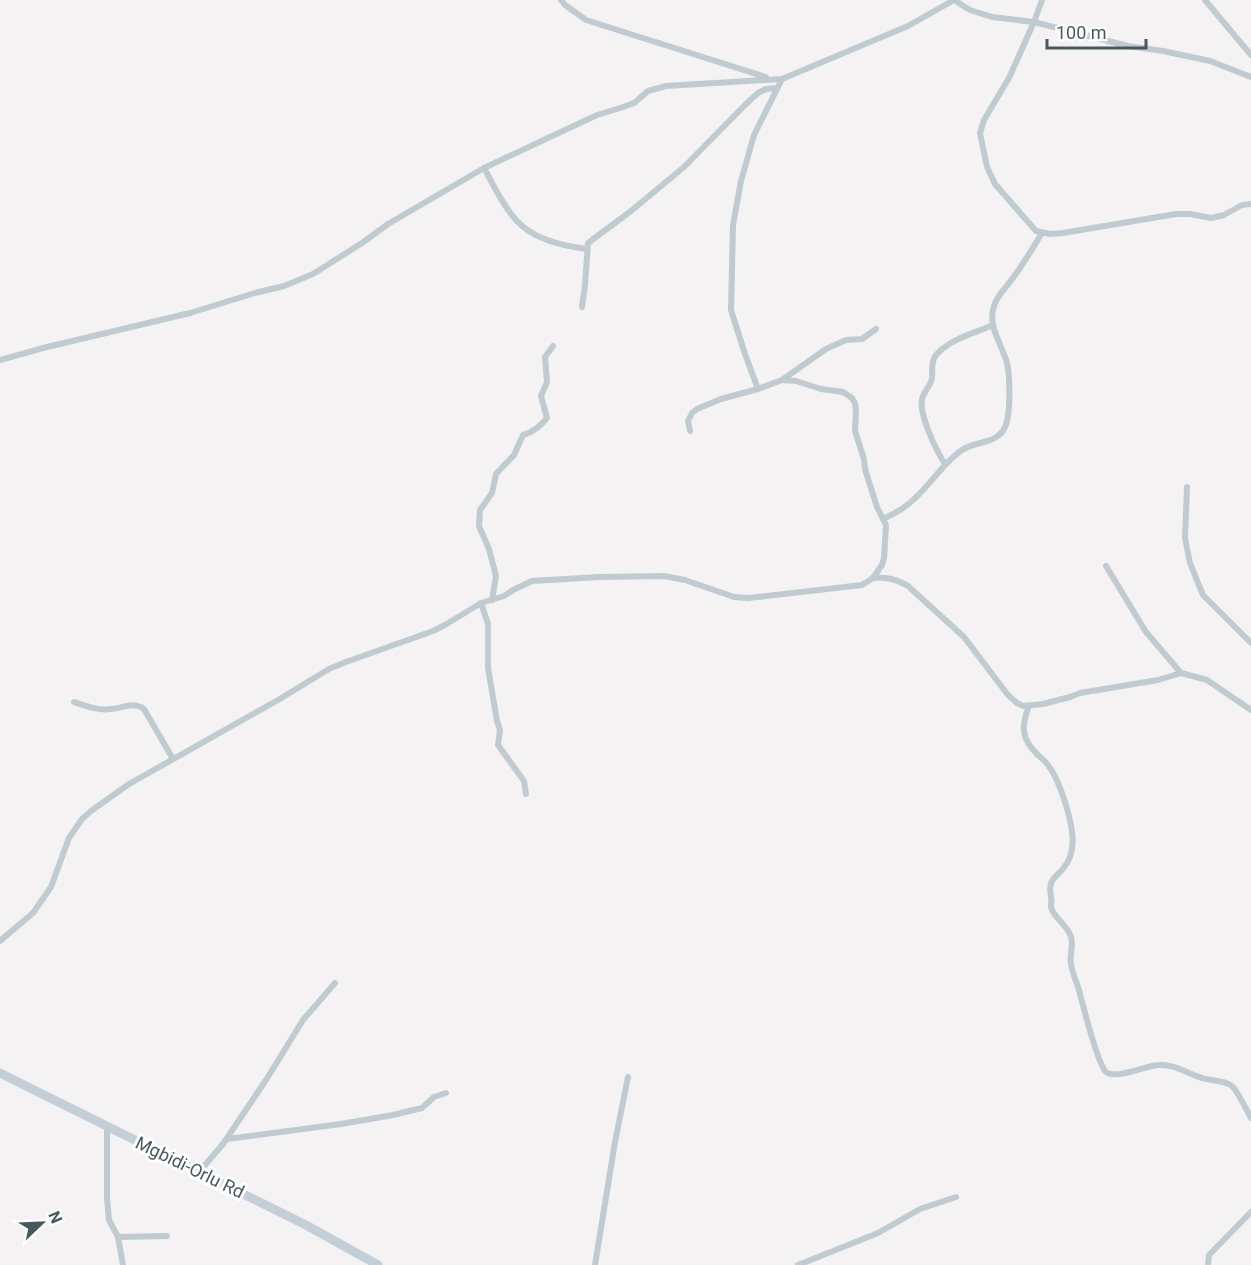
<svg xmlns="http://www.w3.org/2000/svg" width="1251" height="1265" font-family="Roboto,sans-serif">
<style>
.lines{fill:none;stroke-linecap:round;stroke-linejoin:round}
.minor{stroke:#bfcbd1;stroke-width:6}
.secondary{stroke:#c2cfd9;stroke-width:9}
.labels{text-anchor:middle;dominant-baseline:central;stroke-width:6;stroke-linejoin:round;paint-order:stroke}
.street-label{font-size:18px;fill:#485860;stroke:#fff}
</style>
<rect width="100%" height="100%" fill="#f4f2f2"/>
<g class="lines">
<g class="minor">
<polyline points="561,0 565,5 586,20 766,77"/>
<polyline points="954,0 970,10 992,17 1034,22 1128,46 1163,51 1210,61 1251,77"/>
<polyline points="1042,0 1034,22 1009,78 984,120 980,133 987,167 995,184 1036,231 1050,234 1063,233 1176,214 1190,214 1211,218 1224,215 1242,205 1251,204"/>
<polyline points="1205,0 1251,55"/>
<path d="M484,168C494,186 503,206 517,221C533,239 563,246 587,249"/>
<polyline points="582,307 585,285 588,243 631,211 684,167 745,105 758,93 766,89 777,88"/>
<polyline points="0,360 43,348 190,313 255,293 284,286 313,274 362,243 388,224 484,168 597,115 620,108 634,103 648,91 666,86 782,79 908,26 954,0"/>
<polyline points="758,389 745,354 731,310 733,225 741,181 754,135 782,79"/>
<polyline points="690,431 688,421 692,413 697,409 721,399 758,389 782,380 826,349 846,340 862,339 876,329"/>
<path d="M945,464C936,450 919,415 922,399C924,391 931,386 932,378C933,367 930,360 939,352C951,339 977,332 993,325"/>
<polyline points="1187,487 1185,538 1190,563 1198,583 1203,595 1251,643"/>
<path d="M883,519C894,514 905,508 914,499C931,484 943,463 962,450C975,441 998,444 1005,427C1011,414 1010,377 1007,363C1002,344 987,326 994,306C997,295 1006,288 1012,279C1023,265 1032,249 1042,233"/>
<polyline points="1106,566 1146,632 1181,673 1207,680 1251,710"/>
<path d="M873,578C887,577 896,579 908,586L964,637L1008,695L1017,703L1023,706L1043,704L1070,697L1080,693L1158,680L1181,673"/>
<path d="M492,600L496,576L489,549L479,526L480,510L492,493L496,474L514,455L523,435C534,432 540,426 547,418L541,396L547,382L545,357L553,346"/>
<polyline points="481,603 488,624 488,668 497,721 500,730 498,745 524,781 526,794"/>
<path d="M74,702C86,706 99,711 111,709C123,708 134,701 144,709L173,759"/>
<path d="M1029,706C1021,726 1021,739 1038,755C1042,759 1047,762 1050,768C1060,782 1070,815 1072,832C1074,846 1071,860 1062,870C1058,875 1052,878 1051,884C1049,888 1051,894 1051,898C1052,901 1051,903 1051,907C1054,919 1068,925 1071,937C1074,946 1069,955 1071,964C1072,972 1076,981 1079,990C1083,1005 1097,1063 1106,1072C1116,1080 1147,1065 1159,1065C1176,1064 1187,1074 1202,1078C1211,1081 1224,1080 1232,1086C1237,1090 1247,1111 1251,1118"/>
<polyline points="0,941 33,913 51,887 69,838 82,819 91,811 129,784 278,700 329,669 346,662 433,631 445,625 481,603 504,596 513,590 532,581 599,577 664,576 685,580 734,597 748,598 862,585 873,578 882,565 884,558 886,525 877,507 865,469 864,459 855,431 856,411 855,403 852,398 843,392 821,389 796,381 782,380"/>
<polyline points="107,1126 107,1198 109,1220 118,1237 123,1265"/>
<polyline points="227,1139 341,1124 393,1115 422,1108 434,1097 446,1093"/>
<polyline points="199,1172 223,1144 266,1080 303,1020 335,983"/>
<polyline points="118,1237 167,1236"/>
<polyline points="595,1265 615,1142 628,1077"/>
<polyline points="798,1265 878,1233 920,1209 956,1197"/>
<polyline points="1208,1265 1209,1255 1251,1212"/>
</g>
<polyline class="secondary" points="0,1073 306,1225 378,1265"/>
</g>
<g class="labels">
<g class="street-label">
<text transform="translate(190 1167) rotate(26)">Mgbidi-Orlu Rd</text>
</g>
</g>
<g transform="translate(42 1223) rotate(67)" stroke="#ffffff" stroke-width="4.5" paint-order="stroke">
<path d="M0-4.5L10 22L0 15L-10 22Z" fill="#485860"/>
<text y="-9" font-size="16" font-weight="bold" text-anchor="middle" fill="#485860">N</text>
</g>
<path d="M1047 39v9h99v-9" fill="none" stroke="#485860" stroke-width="3"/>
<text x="1056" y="39" font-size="18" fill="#485860" stroke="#ffffff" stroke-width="4.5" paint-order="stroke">100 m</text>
</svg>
